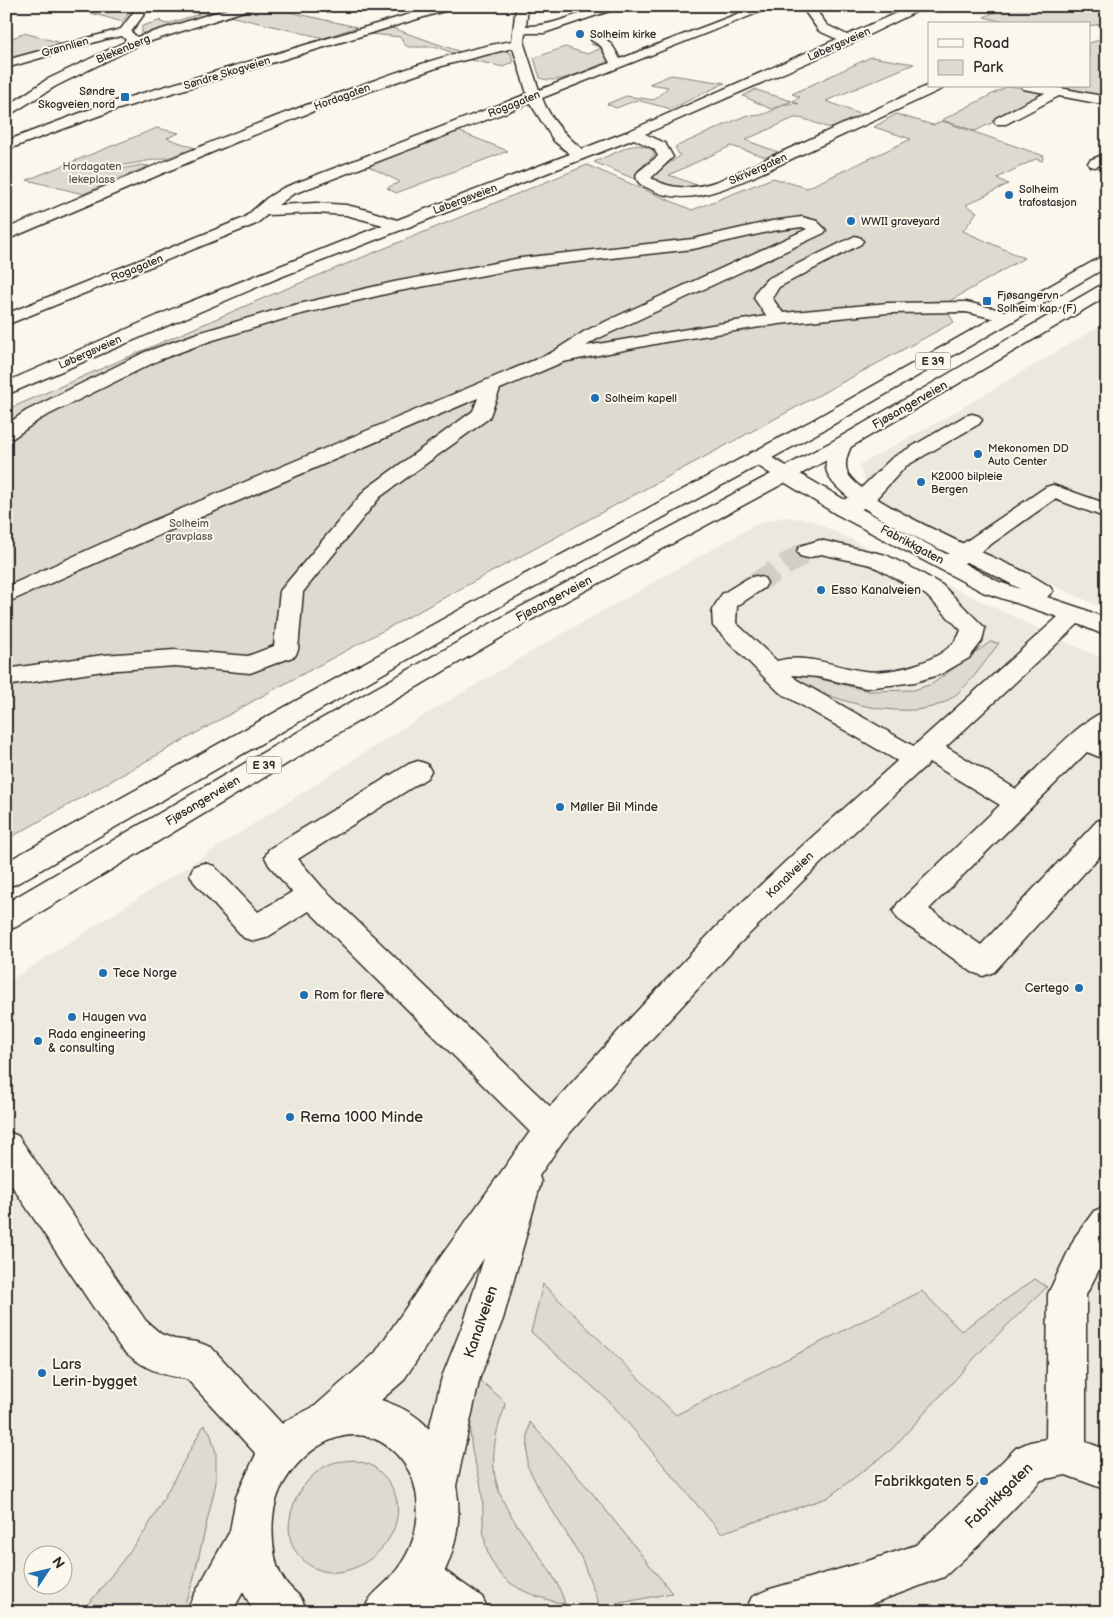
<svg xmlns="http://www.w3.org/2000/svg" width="1113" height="1618" font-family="'Balsamiq Sans',sans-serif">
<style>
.built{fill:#ebe8de;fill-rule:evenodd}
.green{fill:#dddad0;stroke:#84827e}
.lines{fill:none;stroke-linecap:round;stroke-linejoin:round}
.minor-tunnel{stroke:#d1cec5;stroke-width:22;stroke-dasharray:22 11;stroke-linecap:butt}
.minor-casing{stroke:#2b2b2b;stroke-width:3}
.major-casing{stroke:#2b2b2b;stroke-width:3}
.highway-casing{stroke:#2b2b2b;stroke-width:3}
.minor{fill:#fbf7ec;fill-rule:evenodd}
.major{fill:#fbf7ec;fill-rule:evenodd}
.highway{fill:#fbf7ec;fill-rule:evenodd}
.poi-dot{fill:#1f6fb2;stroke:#fbf7ec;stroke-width:2}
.labels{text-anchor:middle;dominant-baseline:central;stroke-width:4;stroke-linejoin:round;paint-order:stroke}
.far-poi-label{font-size:11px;fill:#2b2b2b;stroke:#fbf7ec;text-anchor:start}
.far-street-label{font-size:11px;fill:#2b2b2b;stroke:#fbf7ec}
.far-park-label{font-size:11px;fill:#585754;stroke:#fbf7ec}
.shield{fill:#fbf7ec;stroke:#696865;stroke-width:1}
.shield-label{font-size:11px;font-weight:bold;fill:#2b2b2b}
.street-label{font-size:12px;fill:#2b2b2b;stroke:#fbf7ec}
.poi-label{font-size:12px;fill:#2b2b2b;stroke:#fbf7ec;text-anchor:start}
.near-poi-label{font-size:15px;fill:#2b2b2b;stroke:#fbf7ec;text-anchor:start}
.near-street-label{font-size:15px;fill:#2b2b2b;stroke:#fbf7ec}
</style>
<rect width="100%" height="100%" fill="#fbf7ec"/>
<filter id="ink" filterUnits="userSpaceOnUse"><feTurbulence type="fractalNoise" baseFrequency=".02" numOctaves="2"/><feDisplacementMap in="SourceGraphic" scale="10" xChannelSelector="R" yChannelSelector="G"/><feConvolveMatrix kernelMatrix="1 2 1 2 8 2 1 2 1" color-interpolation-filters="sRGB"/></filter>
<g filter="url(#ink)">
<g class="built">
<polygon points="1107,322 1107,610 941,533 870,495 859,465 936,423"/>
<path d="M784,517L810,520L1107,661V1612H6V983L403,728L548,642L755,525ZM32,1556H62V1586H32Z"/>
</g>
<g class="green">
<polygon points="66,6 83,6 96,9 106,6 127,6 129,12 123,22"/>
<polygon points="262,6 357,27 324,38 229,16"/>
<polygon points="1007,6 1083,6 1107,13 1107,23 1089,26 1089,24 1011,24 984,17"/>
<polygon points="188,8 213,14 154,33 142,33 142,26 162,20 160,22 167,24 199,14 187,9"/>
<polygon points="392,28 461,52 455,54 438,47 408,47 404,44 401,37 370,34"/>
<polygon points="24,33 61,43 6,60 6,41"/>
<polygon points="1107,38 1107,97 1057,86 1089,86 1089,43"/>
<path d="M591,44L602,45L609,61C591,68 558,86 540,78L534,58L565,47L587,54L602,48Z"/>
<polygon points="504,50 511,53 513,63 507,64 504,67 467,59 492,51"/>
<path d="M871,57L914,64L826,101L862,115C855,118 841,128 832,128C819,127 808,117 794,118L745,140L778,152L766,157L731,146L669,175L702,187C684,188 670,187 654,180L653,174L680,156L675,147L747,115C768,120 782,99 799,104L793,101L800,97L792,94Z"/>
<polygon points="671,75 725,83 671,109 637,100 616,108 607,104 626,96 654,100 668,87 649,84"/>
<polygon points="1008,86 1041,90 1046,97 975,131 942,120"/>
<polygon points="756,89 756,90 792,101 771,109 743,96"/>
<polygon points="896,114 933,125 942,121 1044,156 1042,161 1036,159 997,178 1008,184 966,205 977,212 963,231 1024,258 950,301 950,316 954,322 264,695 6,840 6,410 266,297 587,165 692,210 773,178 807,188 911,139 874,127"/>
<polygon points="157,128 179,133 167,138 195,148 170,157 113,167 116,170 142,165 149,166 83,194 27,180"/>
<polygon points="458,131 508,151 396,193 387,188 400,182 366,165"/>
<polygon points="638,145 650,148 654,152 654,156 639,169 637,180 594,162 628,147"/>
<path d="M990,642L999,643C984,663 964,694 941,704C901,721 823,701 791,674L804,675L869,691L914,690L932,684Z"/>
<polygon points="1035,1279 1047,1287 982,1350 891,1450 827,1498 721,1533 610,1402 531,1332 543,1284 676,1415 922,1291 961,1331"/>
<path d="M480,1382L486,1385L505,1402C505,1410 501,1417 499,1424C494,1441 492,1460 495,1477C505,1526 552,1557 565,1604C526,1595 490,1583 484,1536C482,1520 484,1503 481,1487C479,1472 472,1457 471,1442C469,1421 473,1402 480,1382Z"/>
<polygon points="530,1422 593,1494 672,1593 600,1607 581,1557 539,1489 527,1465 528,1433"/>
<polygon points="204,1425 210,1432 216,1453 216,1483 193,1581 182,1612 80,1612 97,1594 146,1530"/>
<path d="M353,1460C359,1462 369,1463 374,1467C446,1522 334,1618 293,1547C280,1517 302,1476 330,1464C337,1461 346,1461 353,1460Z"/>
</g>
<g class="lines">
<polyline class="minor-tunnel" points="756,583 808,551"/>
<defs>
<g id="minor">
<polygon points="138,6 150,6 131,32 137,37 236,6 255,6 253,8 139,45 56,86 6,117 6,107 46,80 127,41 122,36 106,39 6,68 6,60 121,29"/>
<polygon points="437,6 456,6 454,8 109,112 6,150 6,141 99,106"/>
<path d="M516,6H528L526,26C558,27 585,6 620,6L618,8L544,33H525L524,44L539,90L610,63L601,46L591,40L593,37C608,34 614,48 620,59L758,6H775L542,98C550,119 565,135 582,149L629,131L837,39L819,31L801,6H813L827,25L847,35L912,6H928L852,43L645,134L665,143L673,157L651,178C674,191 694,189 718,181L929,85V86H943L942,89L755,176C722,190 683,208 648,188C641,185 637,183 636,175L638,172L658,156L654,149L634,139L278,278L6,395V382L177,307L383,225L346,215L316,213L267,215L256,224L6,325V314L244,218L267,198L283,188L527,94L513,48L445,65L324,107L234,143L6,240V229C116,182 226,134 339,93C395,73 452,51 512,41ZM530,103L554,141L570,154L397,220L367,210L346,205L316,203L278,205L293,194Z"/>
<polygon points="1022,86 1050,86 1107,97 1107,105 1059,96 1006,124 996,124 994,121 996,118 1045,93 1023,89"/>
<polygon points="1107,153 1107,163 1095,167 1090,166 1088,163 1090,160"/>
<polygon points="802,217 817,221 826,230 824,233 597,339 586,346 766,316 754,298 757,290 767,279 855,236 861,238 863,241 861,244 779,287 772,298 783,313 888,303 966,302 1014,313 1017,317 1014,321 1008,322 966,312 888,313 779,324 665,342 563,362 500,389 489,418 380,497 303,592 298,650 295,656 250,673 175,666 103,671 6,686 6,669 103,655 175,650 248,656 274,646 280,591 284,586 366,489 473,411 478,398 152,538 6,603 6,587 136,528 551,353 585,331 807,229 802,227 772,231 693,249 521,268 394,292 297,315 210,341 159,360 40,419 13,438 6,440 6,425 26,411 145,352 198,333 286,307 394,282 521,258 693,239 772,221"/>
<polygon points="972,414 979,416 982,420 979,424 906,466 871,504 852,514 844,515 836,514 833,509 836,504 855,494 892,458 965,416"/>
<polygon points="1053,485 1107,504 1107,518 1055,499 956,569 948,571 940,569 937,564 940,559 1046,487"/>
<path d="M820,540L886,555L916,570L942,585L985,628L982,641L969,658L941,674L915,682L866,688L818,677L792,675L797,680L917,748L920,742L929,740L938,742L1016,789C1038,768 1080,719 1107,711V734L1103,737L1107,739V760L1087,752L929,909L981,945L1097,821L1107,818V848L994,972L983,976L972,972L898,919L893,911L898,903L1000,805L929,762L926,767L917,770L908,767L779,692L713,626L712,610L722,594L748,578L756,576L764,578L767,583L764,588L737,606L736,623L777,661C808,653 834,667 864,671C893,675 952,660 961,630L926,595L871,565L821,554L808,558L800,556L797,551L800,546Z"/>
<polygon points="418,761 427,764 431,771 427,778 298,859 322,887 563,1119 568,1130 563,1141 551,1146 539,1141 309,911 266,938 255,941 244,938 194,882 190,874 194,866 204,863 214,866 258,912 292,892 269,865 265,857 269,849 409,764"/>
<path d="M6,1131L18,1136L146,1321L161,1334L174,1339L197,1342L211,1347L295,1438L301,1452L295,1466L281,1472L267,1466L187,1379C159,1375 140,1367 120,1347L6,1177Z"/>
<polygon points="1107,1206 1107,1254 1086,1295 1086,1442 1107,1450 1107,1490 1066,1475 1041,1480 979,1545 944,1577 868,1605 843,1612 745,1612 752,1597 767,1590 868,1561 916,1545 949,1515 1016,1448 1030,1442 1046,1439 1048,1294 1075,1237 1094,1211"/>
<polygon points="419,1557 434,1563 482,1597 489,1612 430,1612 404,1593 398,1578 404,1563"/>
</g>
<path id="major" d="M842,438L849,440L852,444C848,453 843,464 848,474C865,503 994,557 1029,574L1049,586L1053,591L1047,597L1083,609L1107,619V636L1078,624L821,863L739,944L645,1046L563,1141L539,1176L541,1182L503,1319L480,1377L456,1486C465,1530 448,1579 418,1612H363C371,1592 378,1592 391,1577C404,1562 413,1546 416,1527C420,1505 417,1479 403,1462C364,1410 304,1441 280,1490C271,1510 271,1536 275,1557C277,1569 282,1579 290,1587C293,1591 298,1594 301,1598C303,1602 305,1607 307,1612H254L243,1592L232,1612H186L193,1597L230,1531L236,1497L257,1452L271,1435L284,1422L315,1406L375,1353L437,1262L539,1119L623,1026L717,926L801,847L1058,617L983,592L836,514L750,461L747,457L750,453L757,451L764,453L852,504L999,582L1020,589C982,565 839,511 827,472C823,461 829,449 835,440ZM484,1258L465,1319L442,1377L429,1429C417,1414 399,1406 381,1400L403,1381Z"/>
<g id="highway">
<polygon points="1107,255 1107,267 827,428 506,603 16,884 6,887 6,862 490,593 813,420 1101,257"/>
<polygon points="1107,284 1107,296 849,448 531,620 323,742 16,927 6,930 6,903 305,728 515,610 835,440 1101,285"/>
</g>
</defs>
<use href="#minor" class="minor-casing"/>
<use href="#major" class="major-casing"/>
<use href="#highway" class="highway-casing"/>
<use href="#minor" class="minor"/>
<use href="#major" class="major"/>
<use href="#highway" class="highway"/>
</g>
</g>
<g class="poi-dot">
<circle cx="580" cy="34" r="5"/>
<rect x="120" y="92" width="10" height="10" rx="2.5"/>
<circle cx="1009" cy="195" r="5"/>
<circle cx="851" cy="221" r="5"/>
<rect x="982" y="296" width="10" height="10" rx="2.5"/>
<circle cx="595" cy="398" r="5"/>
<circle cx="978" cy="454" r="5"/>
<circle cx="921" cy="482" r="5"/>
<circle cx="821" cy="590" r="5"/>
<circle cx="560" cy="807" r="5"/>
<circle cx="103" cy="973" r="5"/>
<circle cx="1079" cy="988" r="5"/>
<circle cx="304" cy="995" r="5"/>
<circle cx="72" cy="1017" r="5"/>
<circle cx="38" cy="1041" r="5"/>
<circle cx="290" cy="1117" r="5"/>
<circle cx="42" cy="1373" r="5"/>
<circle cx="984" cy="1481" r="5"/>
</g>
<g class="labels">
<g class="far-poi-label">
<text x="590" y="34">Solheim kirke</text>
<text x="115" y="91" text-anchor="end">Søndre<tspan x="115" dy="13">Skogveien nord</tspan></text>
<text x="1019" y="189">Solheim<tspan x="1019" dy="13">trafostasjon</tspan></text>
<text x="861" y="221">WWII graveyard</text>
<text x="997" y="295">Fjøsangervn<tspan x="997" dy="13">Solheim kap. (F)</tspan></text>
<text x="605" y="398">Solheim kapell</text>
<text x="988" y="448">Mekonomen DD<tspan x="988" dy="13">Auto Center</tspan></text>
<text x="931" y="476">K2000 bilpleie<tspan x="931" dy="13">Bergen</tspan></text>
</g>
<g class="far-street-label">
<text transform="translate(839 44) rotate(-24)">Løbergsveien</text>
<text transform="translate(65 47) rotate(-16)">Grønnlien</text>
<text transform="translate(123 49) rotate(-23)">Blekenberg</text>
<text transform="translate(227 73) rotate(-17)">Søndre Skogveien</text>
<text transform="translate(342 97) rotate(-20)">Hordagaten</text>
<text transform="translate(514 104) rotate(-22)">Rogagaten</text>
<text transform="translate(758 169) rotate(-24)">Skrivergaten</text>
<text transform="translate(465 199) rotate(-21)">Løbergsveien</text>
<text transform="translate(137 268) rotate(-22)">Rogagaten</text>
<text transform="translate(90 352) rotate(-24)">Løbergsveien</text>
</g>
<g class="far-park-label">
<text x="92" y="166">Hordagaten<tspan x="92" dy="13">lekeplass</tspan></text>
<text x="189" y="523">Solheim<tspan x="189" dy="13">gravplass</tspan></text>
</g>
<g class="shield">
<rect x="915.5" y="352.5" width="35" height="17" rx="4"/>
<rect x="246.5" y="756.5" width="35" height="17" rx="4"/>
</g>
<g class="shield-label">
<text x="933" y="361">E 39</text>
<text x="264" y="765">E 39</text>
</g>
<g class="street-label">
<text transform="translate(910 405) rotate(-30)">Fjøsangerveien</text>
<text transform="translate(912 545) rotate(28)">Fabrikkgaten</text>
<text transform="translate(554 599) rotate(-28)">Fjøsangerveien</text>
<text transform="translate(203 801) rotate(-31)">Fjøsangerveien</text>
<text transform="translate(790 875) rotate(-44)">Kanalveien</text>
</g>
<g class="poi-label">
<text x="831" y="590">Esso Kanalveien</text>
<text x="570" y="807">Møller Bil Minde</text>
<text x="113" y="973">Tece Norge</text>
<text x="1069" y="988" text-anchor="end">Certego</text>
<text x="314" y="995">Rom for flere</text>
<text x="82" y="1017">Haugen vva</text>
<text x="48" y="1034">Rada engineering<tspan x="48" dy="14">&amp; consulting</tspan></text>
</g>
<g class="near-poi-label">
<text x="300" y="1117">Rema 1000 Minde</text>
<text x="52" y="1364">Lars<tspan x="52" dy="17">Lerin-bygget</tspan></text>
<text x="974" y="1481" text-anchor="end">Fabrikkgaten 5</text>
</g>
<g class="near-street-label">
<text transform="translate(481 1322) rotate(-71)">Kanalveien</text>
<text transform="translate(999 1496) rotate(-44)">Fabrikkgaten</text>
</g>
</g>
<rect width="1113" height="1618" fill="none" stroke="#fbf7ec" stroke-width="25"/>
<rect x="12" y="12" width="1088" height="1593" fill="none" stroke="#2b2b2b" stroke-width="2" filter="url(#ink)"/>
<rect x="928" y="22" width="162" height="65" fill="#fbf7ec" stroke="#a8a59f"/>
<rect x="938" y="39" width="25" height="8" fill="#fbf7ec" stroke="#a8a59f"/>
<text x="973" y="48" font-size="15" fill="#2b2b2b">Road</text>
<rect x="938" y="60" width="25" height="15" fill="#dddad0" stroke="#a8a59f"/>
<text x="973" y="72" font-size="15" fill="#2b2b2b">Park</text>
<g transform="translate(48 1570) rotate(55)"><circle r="24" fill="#fbf7ec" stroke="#a8a59f"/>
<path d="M0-4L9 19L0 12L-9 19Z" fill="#1f6fb2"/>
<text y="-8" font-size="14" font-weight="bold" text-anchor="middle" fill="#2b2b2b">N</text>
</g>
</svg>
